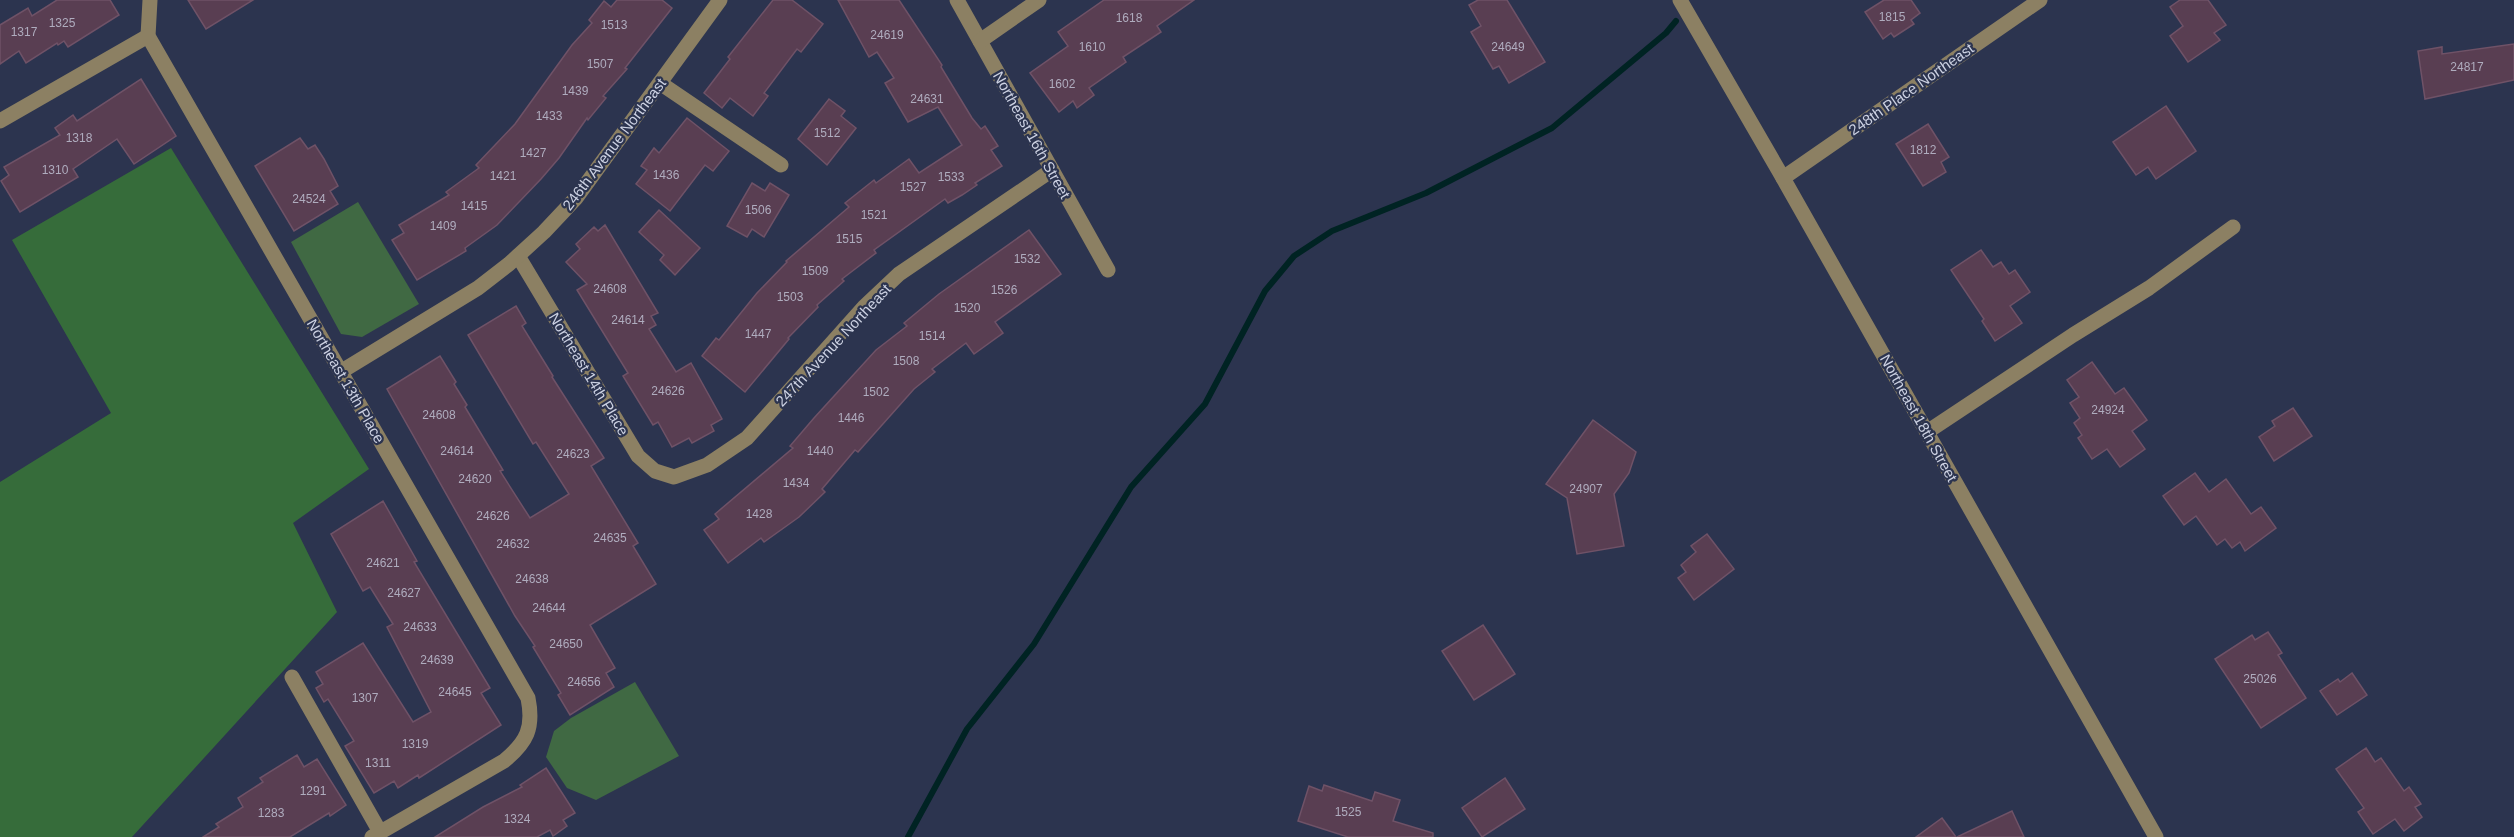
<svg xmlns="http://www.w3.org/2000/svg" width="2514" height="837" font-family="Helvetica,sans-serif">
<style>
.green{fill:#406943}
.forest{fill:#366c3a}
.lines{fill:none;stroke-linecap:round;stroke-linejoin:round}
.stream{stroke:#002323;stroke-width:6}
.building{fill:#593e52;stroke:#6f5267;stroke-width:1.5}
.minor{stroke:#8c8063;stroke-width:15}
.labels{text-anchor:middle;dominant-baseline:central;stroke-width:4.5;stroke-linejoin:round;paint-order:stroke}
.number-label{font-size:12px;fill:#afacbe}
.street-label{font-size:15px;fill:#ccd1e2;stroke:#2c344f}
</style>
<rect width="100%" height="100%" fill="#2c344f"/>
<g class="green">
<polygon points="358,202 419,304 362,337 341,334 291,242"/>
<polygon points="635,682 679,756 596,800 567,788 546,757 554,731 571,718"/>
</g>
<polygon class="forest" points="171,148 369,469 293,523 337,612 132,837 0,837 0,482 111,413 12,240"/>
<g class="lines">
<polyline class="stream" points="908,837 967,729 1034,644 1131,487 1205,404 1265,291 1294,256 1332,231 1426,193 1552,128 1666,33 1676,21"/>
</g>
<g class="building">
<polygon points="57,0 110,0 119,15 68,47 64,41 58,45 57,43 26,63 19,51 0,64 0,25 28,8 32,16"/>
<polygon points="188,0 253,0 206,29"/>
<polygon points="617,0 662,0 672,8 625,68 627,69 603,96 606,98 588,120 587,118 559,158 541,179 497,225 465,248 466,251 417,280 392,240 404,233 399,225 449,195 446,192 479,168 476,165 515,124 572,45 592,23 589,20 604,1 611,7"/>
<polygon points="773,0 792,0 823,24 801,52 797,49 764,93 768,96 753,116 730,98 722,108 704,93 730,59 728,57"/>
<polygon points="838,0 899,0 942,65 941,67 972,118 981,129 985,126 998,146 991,150 1002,166 975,183 977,185 962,195 948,203 945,199 874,250 876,253 842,279 844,281 817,305 818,307 788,338 789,339 745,392 702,356 716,338 719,340 757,293 787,262 786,261 849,207 845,203 874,180 876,183 909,159 919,173 962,145 938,107 908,122 885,83 894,78 877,52 869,57"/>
<polygon points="1104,0 1194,0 1157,26 1161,32 1123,57 1126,62 1089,88 1094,95 1077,108 1073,101 1059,112 1030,73 1068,46 1058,32"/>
<polygon points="1478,0 1507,0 1545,62 1509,83 1499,66 1493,69 1471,32 1481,26 1469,5"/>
<polygon points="1884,0 1911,0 1920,13 1911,20 1914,24 1894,37 1891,33 1883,39 1865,12"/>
<polygon points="2180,0 2208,0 2226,25 2214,33 2220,40 2188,62 2170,36 2183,26 2170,7"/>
<polygon points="2514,44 2514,80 2425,99 2418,51 2442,47 2442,54"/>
<polygon points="141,79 176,136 134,164 117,139 73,169 78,177 20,212 1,181 9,175 4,167 60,135 55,128 73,115 77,121"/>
<polygon points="829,99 845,111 841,116 856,128 827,165 798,139"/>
<polygon points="2166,106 2196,151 2156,179 2148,167 2136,175 2113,142"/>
<polygon points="687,118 729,151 713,171 705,165 670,211 636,184 647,170 641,166 654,148 659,153"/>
<polygon points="1928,124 1949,157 1941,162 1946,172 1923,186 1896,144"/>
<polygon points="300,138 308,149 315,145 324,159 338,186 330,191 338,204 294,231 255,166"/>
<polygon points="752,183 765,191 770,183 789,195 764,237 752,229 747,237 727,226"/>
<polygon points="659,210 700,248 675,275 660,260 664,255 639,232"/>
<polygon points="605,225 658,313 651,316 656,325 649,329 676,372 691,363 722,419 711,425 714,431 692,443 689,438 672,447 658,422 653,425 623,376 628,373 577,290 587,284 566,262 580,249 576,244 594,227 598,231"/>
<polygon points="1029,230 1061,274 995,322 1003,333 974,354 966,343 932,369 935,372 914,389 858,452 855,450 822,489 825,492 799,517 764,542 761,538 728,563 704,530 719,519 715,514 793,448 790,446 814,418 876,350 907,326 904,323 939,294"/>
<polygon points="1981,250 1993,267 2001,262 2009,274 2015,270 2030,292 2010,306 2022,323 1995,341 1982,321 1984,319 1951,270"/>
<polygon points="516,306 526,323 522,326 553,376 552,377 604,458 591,466 638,543 633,546 656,584 590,625 615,668 606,673 614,687 570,715 558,695 561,693 533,647 535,646 515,616 387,389 440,356 456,382 454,384 467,405 465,407 503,470 500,471 530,518 569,494 536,442 533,444 468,335"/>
<polygon points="2092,362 2115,394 2124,388 2147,420 2132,431 2145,449 2120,467 2107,449 2092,459 2078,438 2082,435 2074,423 2080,418 2070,403 2079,397 2067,380"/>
<polygon points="2293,408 2312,436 2274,461 2259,437 2275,426 2272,421"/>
<polygon points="1593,420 1636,452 1629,473 1614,494 1624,546 1577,554 1567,498 1546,484"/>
<polygon points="2195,473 2209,492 2226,479 2251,514 2261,507 2276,528 2245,551 2240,542 2232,548 2225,539 2217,545 2196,516 2184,525 2163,496"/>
<polygon points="383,501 417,561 414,562 490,688 481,693 501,725 419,778 418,775 398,788 394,781 374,793 345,746 354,741 328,699 324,702 316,688 323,684 316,672 363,643 413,722 431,712 387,627 393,624 370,587 363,591 331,534"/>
<polygon points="1707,534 1734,569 1694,600 1678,578 1686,572 1681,565 1696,552 1691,546"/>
<polygon points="1483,625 1515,674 1474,700 1442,651"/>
<polygon points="2268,632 2282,653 2278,655 2306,698 2261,728 2215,659 2252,635 2255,640"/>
<polygon points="2352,673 2367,695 2337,715 2320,691 2338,679 2340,682"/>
<polygon points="2366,748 2375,762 2381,758 2404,791 2409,787 2421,804 2415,807 2422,817 2404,831 2395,819 2373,834 2358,812 2364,808 2336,769"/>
<polygon points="297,755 304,767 317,759 346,805 330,816 329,813 290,837 203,837 219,827 216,824 243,807 238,798 263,782 260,778"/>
<polygon points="546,768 575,813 563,820 567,826 553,836 550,830 537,837 435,837 483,807 522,787 520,785"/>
<polygon points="1505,778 1525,809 1482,837 1462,808"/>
<polygon points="1324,785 1372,801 1375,792 1400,800 1393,821 1433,833 1433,837 1348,837 1298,821 1309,786 1322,791"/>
<polygon points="2012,811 2024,837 1957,837"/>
<polygon points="1942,818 1956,837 1916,837"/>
</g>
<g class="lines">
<g class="minor">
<path d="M150,0L148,36L528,698C534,728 527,742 504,761L372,837"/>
<polyline points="957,0 1108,270"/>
<polyline points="1680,0 1783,178 2156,837"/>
<polyline points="980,41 1039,0"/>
<polyline points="660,83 781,165"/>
<polyline points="0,121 148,36"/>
<polyline points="1783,178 2040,0"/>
<polyline points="518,256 638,456 655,471 674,477 707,465 747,438 864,307 899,274 1052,170"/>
<polyline points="342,371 478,288 509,264 544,232 576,198 720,0"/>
<polyline points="1927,432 2073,335 2149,288 2233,227"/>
<polyline points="292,677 380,832"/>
</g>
</g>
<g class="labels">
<g class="number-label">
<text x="1892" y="17">1815</text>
<text x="1129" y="18">1618</text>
<text x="62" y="23">1325</text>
<text x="614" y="25">1513</text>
<text x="24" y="32">1317</text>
<text x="887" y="35">24619</text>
<text x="1092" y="47">1610</text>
<text x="1508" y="47">24649</text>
<text x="600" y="64">1507</text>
<text x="2467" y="67">24817</text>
<text x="1062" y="84">1602</text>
<text x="575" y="91">1439</text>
<text x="927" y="99">24631</text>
<text x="549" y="116">1433</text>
<text x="827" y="133">1512</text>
<text x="79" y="138">1318</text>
<text x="1923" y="150">1812</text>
<text x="533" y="153">1427</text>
<text x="55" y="170">1310</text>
<text x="666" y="175">1436</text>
<text x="503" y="176">1421</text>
<text x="951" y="177">1533</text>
<text x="913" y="187">1527</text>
<text x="309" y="199">24524</text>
<text x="474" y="206">1415</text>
<text x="758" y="210">1506</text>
<text x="874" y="215">1521</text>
<text x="443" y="226">1409</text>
<text x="849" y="239">1515</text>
<text x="1027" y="259">1532</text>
<text x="815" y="271">1509</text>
<text x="610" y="289">24608</text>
<text x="1004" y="290">1526</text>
<text x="790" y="297">1503</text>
<text x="967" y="308">1520</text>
<text x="628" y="320">24614</text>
<text x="758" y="334">1447</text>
<text x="932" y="336">1514</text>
<text x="906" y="361">1508</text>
<text x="668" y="391">24626</text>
<text x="876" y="392">1502</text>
<text x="2108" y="410">24924</text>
<text x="439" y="415">24608</text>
<text x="851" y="418">1446</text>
<text x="457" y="451">24614</text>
<text x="820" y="451">1440</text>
<text x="573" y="454">24623</text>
<text x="475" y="479">24620</text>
<text x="796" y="483">1434</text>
<text x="1586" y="489">24907</text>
<text x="759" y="514">1428</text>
<text x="493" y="516">24626</text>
<text x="610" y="538">24635</text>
<text x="513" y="544">24632</text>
<text x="383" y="563">24621</text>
<text x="532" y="579">24638</text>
<text x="404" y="593">24627</text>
<text x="549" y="608">24644</text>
<text x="420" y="627">24633</text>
<text x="566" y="644">24650</text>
<text x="437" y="660">24639</text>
<text x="2260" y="679">25026</text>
<text x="584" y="682">24656</text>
<text x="455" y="692">24645</text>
<text x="365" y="698">1307</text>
<text x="415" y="744">1319</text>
<text x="378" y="763">1311</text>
<text x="313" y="791">1291</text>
<text x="1348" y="812">1525</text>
<text x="271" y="813">1283</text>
<text x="517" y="819">1324</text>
</g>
<g class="street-label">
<text transform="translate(1911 89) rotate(-35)">248th Place Northeast</text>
<text transform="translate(1032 135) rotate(61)">Northeast 16th Street</text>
<text transform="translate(614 144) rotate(-53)">246th Avenue Northeast</text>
<text transform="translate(833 345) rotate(-47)">247th Avenue Northeast</text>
<text transform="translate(589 374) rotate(59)">Northeast 14th Place</text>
<text transform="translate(346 381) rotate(60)">Northeast 13th Place</text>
<text transform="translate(1919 418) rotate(61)">Northeast 18th Street</text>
</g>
</g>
</svg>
